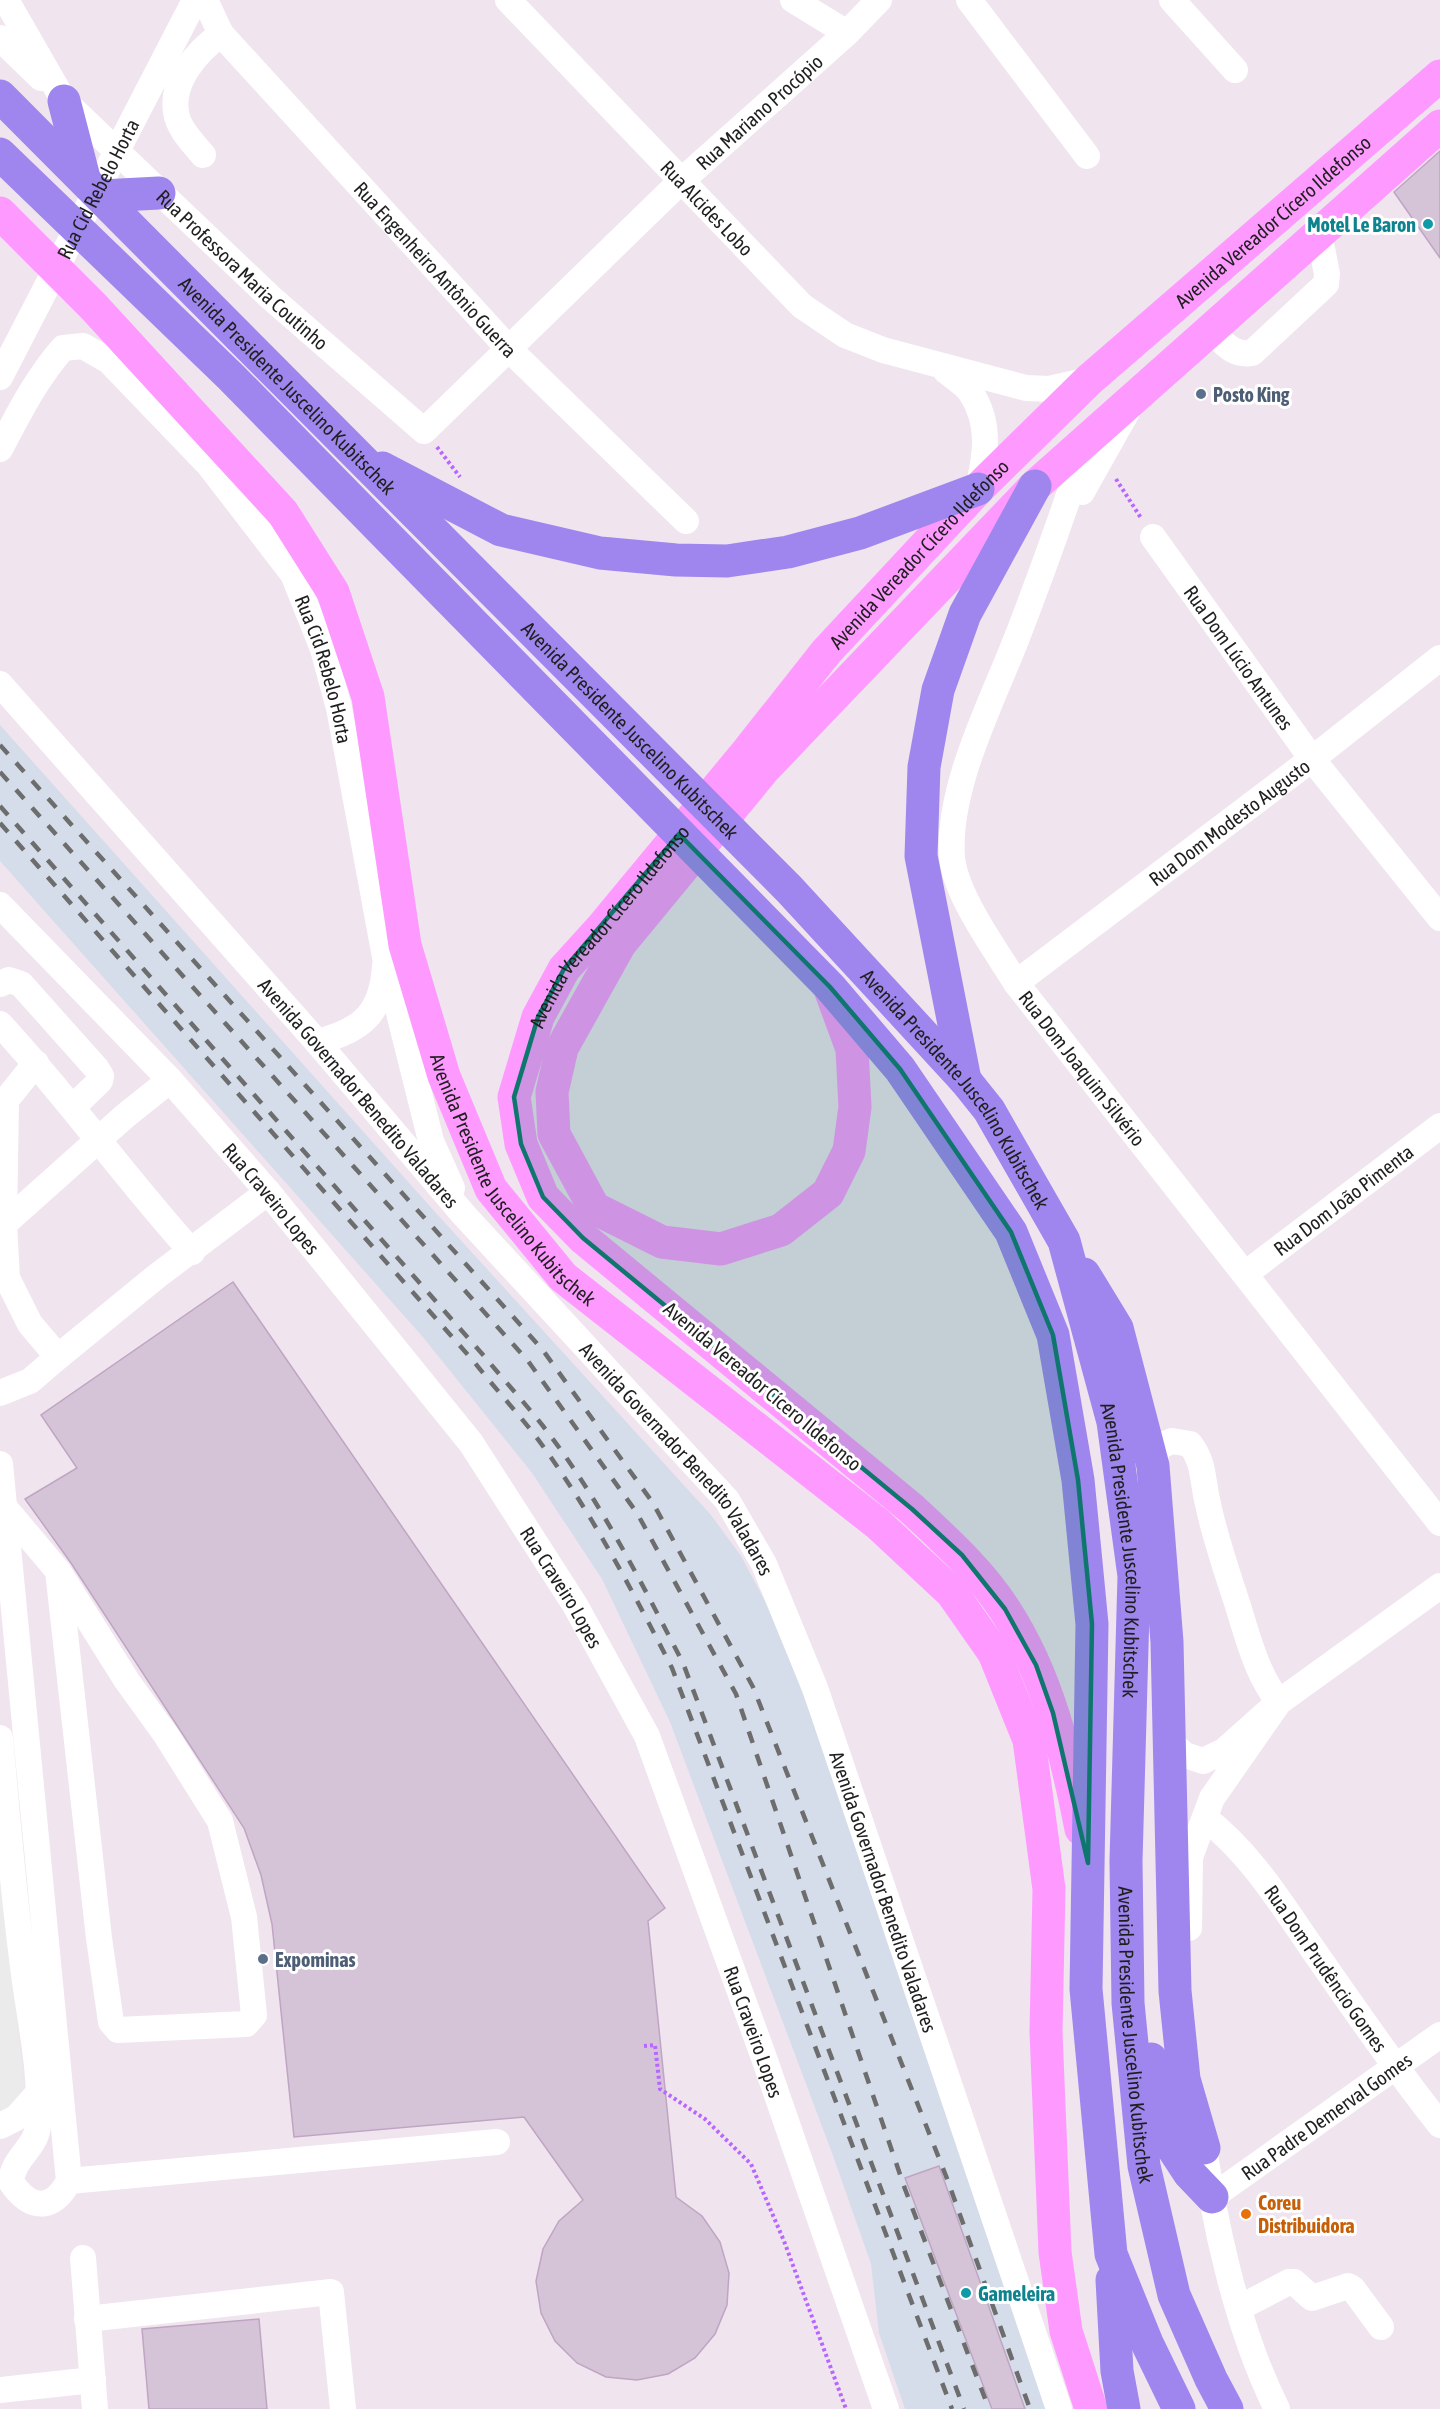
<svg xmlns="http://www.w3.org/2000/svg" width="1440" height="2409" font-family="'Asap Condensed',sans-serif">
<style>
.industrial{fill:#d5ddea}
.parking{fill:#ebebeb}
.building{fill:#d5c4d7;stroke:#bfa5c3;stroke-width:1.5}
.lines{fill:none;stroke-linecap:round;stroke-linejoin:round}
.path{stroke:#b766ff;stroke-width:4;stroke-dasharray:3 3;stroke-linecap:butt}
.minor{stroke:#fff;stroke-width:26}
.major{stroke:#fe9aff;stroke-width:33}
.highway{stroke:#9e86ee;stroke-width:33}
.rail{stroke:#6d6d6d;stroke-width:4.5;stroke-dasharray:12 12;stroke-linecap:butt}
.marked{fill:#0f766e;fill-opacity:0.2;stroke:#0f766e;stroke-width:4.5;stroke-linejoin:round}
.culture-dot{fill:#0f9aa8;stroke:#fff;stroke-width:2}
.service-dot{fill:#5c6f8a;stroke:#fff;stroke-width:2}
.food-dot{fill:#e8710a;stroke:#fff;stroke-width:2}
.labels{text-anchor:middle;dominant-baseline:central;stroke-width:6;stroke-linejoin:round;paint-order:stroke}
.street-label{font-size:20px;fill:#1f1f1f;stroke:#fff}
.culture-label{font-size:20px;font-weight:bold;fill:#0d838f;stroke:#fff;text-anchor:end}
.service-label{font-size:20px;font-weight:bold;fill:#4e5e75;stroke:#fff;text-anchor:start}
.food-label{font-size:20px;font-weight:bold;fill:#c56008;stroke:#fff;text-anchor:start}
</style>
<rect width="100%" height="100%" fill="#f0e4ef"/>
<polygon class="industrial" points="0,725 436,1213 711,1515 741,1556 772,1614 837,1783 1063,2409 905,2409 879,2333 871,2264 832,2153 670,1722 602,1579 532,1473 422,1336 0,861"/>
<polygon class="parking" points="0,1853 24,2086 8,2111 0,2112"/>
<g class="building">
<polygon points="1440,151 1440,258 1394,192"/>
<polygon points="233,1282 665,1908 648,1921 676,2197 702,2216 720,2242 729,2273 727,2305 715,2334 695,2358 668,2374 637,2380 606,2377 577,2363 555,2341 541,2313 536,2281 543,2249 559,2221 583,2200 524,2117 294,2137 272,1924 261,1875 244,1828 71,1563 25,1499 77,1468 41,1415"/>
<polygon points="939,2166 1025,2409 992,2409 905,2178"/>
<polygon points="259,2319 267,2409 149,2409 142,2329"/>
</g>
<g class="lines">
<g class="path">
<polyline points="437,447 460,477"/>
<polyline points="1116,479 1141,518"/>
<polyline points="644,2046 655,2045 660,2089 705,2119 751,2164 784,2241 846,2409"/>
</g>
<g class="minor">
<path id="s1" d="M6,0L64,101L270,297L424,431L680,182L847,33L879,0"/>
<path id="s2" d="M205,0L221,34L509,349L686,521"/>
<path id="s3" d="M508,0L802,306L845,335L883,350L1026,388L1049,389L1089,380"/>
<polyline points="793,0 847,33"/>
<polyline points="969,0 1087,156"/>
<polyline points="1172,0 1235,70"/>
<polyline points="0,38 41,78"/>
<path d="M203,155C192,142 178,128 176,112C171,80 198,51 221,34"/>
<path d="M1210,329C1223,342 1232,356 1252,353L1326,284L1327,274L1319,233"/>
<path d="M946,371C953,377 965,384 971,393C991,423 986,456 978,489"/>
<path id="s4" d="M0,377L195,0"/>
<path id="s5" d="M1088,438C1066,506 1042,573 1016,640C991,704 947,788 952,857C955,895 996,950 1016,983L1440,1523"/>
<path id="s6" d="M0,449C19,413 36,379 63,348L83,346L109,361L209,465L293,574L323,649L339,708L385,957L431,1141L452,1188"/>
<polyline points="1082,492 1127,412"/>
<path id="s7" d="M1153,537L1312,759L1440,918"/>
<path id="s8" d="M0,684L317,1042L464,1215L727,1500L764,1564L815,1688L1059,2409"/>
<path id="s9" d="M0,905L170,1080L268,1192L471,1443L575,1605L647,1736L763,2055L886,2409"/>
<path id="s10" d="M1016,983L1312,759L1440,658"/>
<polyline points="0,984 9,980 21,984 96,1068 101,1076 100,1081 73,1107"/>
<path d="M0,1024C68,1097 125,1178 192,1252"/>
<path d="M317,1042C361,1031 382,1014 385,966"/>
<polyline points="36,1063 6,1100 4,1224 7,1278 30,1324 58,1357 157,1276 268,1192"/>
<polyline points="4,1224 125,1116 170,1080"/>
<path id="s11" d="M1245,1274L1440,1126"/>
<polyline points="0,1393 30,1381 58,1357"/>
<path d="M0,1464L69,2181C52,2212 30,2210 11,2182C12,2159 36,2148 38,2126C43,2074 29,2018 23,1966C13,1891 7,1814 0,1738"/>
<path d="M1153,1466L1158,1447L1172,1441L1190,1444C1205,1463 1202,1481 1208,1504C1215,1538 1227,1572 1238,1606C1248,1638 1257,1675 1279,1702L1224,1751L1203,1761L1185,1755L1170,1742"/>
<polyline points="1,1509 5,1508 58,1571 99,1938 111,2022 118,2030 246,2024 254,2015 244,1917 220,1821 166,1735 127,1681 58,1571"/>
<path id="s12" d="M1205,1818C1252,1855 1280,1902 1314,1951C1355,2010 1396,2069 1440,2125"/>
<polyline points="1189,1928 1190,1857 1212,1798 1279,1702 1440,1586"/>
<polyline points="0,2126 16,2118 39,2092"/>
<path d="M1202,2129C1212,2218 1237,2329 1277,2409"/>
<polyline points="69,2181 497,2142"/>
<path id="s13" d="M1212,2197L1440,2035"/>
<polyline points="83,2258 95,2409"/>
<polyline points="1239,2308 1289,2282 1294,2282 1312,2298 1348,2286 1353,2289 1381,2327"/>
<polyline points="87,2319 331,2292 343,2409"/>
<polyline points="0,2390 93,2380"/>
</g>
<g class="major">
<path id="s14" d="M0,213L93,306L283,513L333,592L368,697L405,945L444,1076L491,1189L563,1277L878,1524L952,1593L994,1653L1029,1740L1049,1889L1046,2032L1055,2252L1066,2331L1091,2409"/>
<polyline points="830,989 852,1049 855,1107 849,1151 828,1193 781,1230 721,1249 662,1242 594,1208 554,1134 552,1092 562,1048 620,944 765,768 1035,486 1440,126"/>
<path id="s15" d="M1081,1829C1066,1753 1048,1676 1005,1610C980,1571 945,1540 912,1509L583,1238L543,1197L521,1144L514,1097L538,1017L564,969L603,926L747,752L826,652L978,489L1089,380L1440,76"/>
</g>
<g class="highway">
<path id="s16" d="M0,96L789,889L965,1080L989,1110L1064,1241L1113,1422L1134,1576L1126,1861L1128,2003L1144,2166L1174,2295L1211,2379L1227,2409"/>
<polyline points="64,101 84,178"/>
<polyline points="0,154 231,377 830,987 900,1069 1011,1232 1053,1335 1078,1480 1092,1624 1086,1989 1111,2254 1147,2343 1179,2409"/>
<polyline points="102,196 159,193"/>
<polyline points="382,468 501,530 600,553 676,560 727,561 788,552 860,533 978,489"/>
<polyline points="965,1080 921,856 924,767 938,690 965,614 1035,486"/>
<polyline points="1084,1274 1117,1328 1153,1466 1167,1642 1175,1991 1184,2079 1204,2148"/>
<polyline points="1151,2059 1170,2144 1189,2173 1212,2197"/>
<polyline points="1112,2280 1117,2371 1124,2409"/>
</g>
<g class="rail">
<polyline points="0,745 542,1349 653,1503 753,1687 946,2176 1030,2409"/>
<polyline points="0,772 528,1361 637,1513 736,1694 905,2189 989,2409"/>
<path d="M0,806L484,1356C503,1379 524,1402 543,1426C599,1498 641,1582 683,1663L964,2409"/>
<path d="M0,823L475,1363C494,1387 515,1410 534,1434C588,1506 631,1588 672,1668L952,2409"/>
</g>
</g>
<path class="marked" d="M679,834L830,987L900,1069L1011,1232L1053,1335L1078,1480L1092,1624L1088,1863L1053,1713L1036,1665L1005,1609L962,1555L912,1509L583,1238L543,1197L521,1144L514,1097L538,1017L564,969Z"/>
<g class="culture-dot">
<circle cx="1428" cy="224" r="6"/>
<circle cx="966" cy="2293" r="6"/>
</g>
<g class="service-dot">
<circle cx="1201" cy="394" r="6"/>
<circle cx="263" cy="1959" r="6"/>
</g>
<circle class="food-dot" cx="1246" cy="2214" r="6"/>
<g class="labels">
<g class="street-label">
<text stroke="none"><textPath href="#s1" startOffset="1068">Rua Mariano Procópio</textPath></text>
<text stroke="none"><textPath href="#s4" startOffset="212">Rua Cid Rebelo Horta</textPath></text>
<text stroke="none"><textPath href="#s3" startOffset="288">Rua Alcides Lobo</textPath></text>
<text stroke="none"><textPath href="#s15" startOffset="2130">Avenida Vereador Cícero Ildefonso</textPath></text>
<text stroke="none"><textPath href="#s1" startOffset="362">Rua Professora Maria Coutinho</textPath></text>
<text stroke="none"><textPath href="#s2" startOffset="356">Rua Engenheiro Antônio Guerra</textPath></text>
<text stroke="none"><textPath href="#s16" startOffset="408">Avenida Presidente Juscelino Kubitschek</textPath></text>
<text stroke="none"><textPath href="#s15" startOffset="1644">Avenida Vereador Cícero Ildefonso</textPath></text>
<text stroke="none"><textPath href="#s7" startOffset="148">Rua Dom Lúcio Antunes</textPath></text>
<text stroke="none"><textPath href="#s6" startOffset="552">Rua Cid Rebelo Horta</textPath></text>
<text stroke="none"><textPath href="#s16" startOffset="894">Avenida Presidente Juscelino Kubitschek</textPath></text>
<text stroke="none"><textPath href="#s10" startOffset="267">Rua Dom Modesto Augusto</textPath></text>
<text stroke="none"><textPath href="#s15" startOffset="1158">Avenida Vereador Cícero Ildefonso</textPath></text>
<text stroke="none"><textPath href="#s5" startOffset="693">Rua Dom Joaquim Silvério</textPath></text>
<text stroke="none"><textPath href="#s16" startOffset="1380">Avenida Presidente Juscelino Kubitschek</textPath></text>
<text stroke="none"><textPath href="#s8" startOffset="544">Avenida Governador Benedito Valadares</textPath></text>
<text stroke="none"><textPath href="#s14" startOffset="1130">Avenida Presidente Juscelino Kubitschek</textPath></text>
<text stroke="none"><textPath href="#s9" startOffset="400">Rua Craveiro Lopes</textPath></text>
<text stroke="none"><textPath href="#s11" startOffset="123">Rua Dom João Pimenta</textPath></text>
<text transform="translate(763 1386) rotate(40)">Avenida Vereador Cícero Ildefonso</text>
<text stroke="none"><textPath href="#s8" startOffset="1030">Avenida Governador Benedito Valadares</textPath></text>
<text stroke="none"><textPath href="#s16" startOffset="1884">Avenida Presidente Juscelino Kubitschek</textPath></text>
<text stroke="none"><textPath href="#s9" startOffset="886">Rua Craveiro Lopes</textPath></text>
<text stroke="none"><textPath href="#s8" startOffset="1516">Avenida Governador Benedito Valadares</textPath></text>
<text stroke="none"><textPath href="#s12" startOffset="194">Rua Dom Prudêncio Gomes</textPath></text>
<text stroke="none"><textPath href="#s9" startOffset="1372">Rua Craveiro Lopes</textPath></text>
<text stroke="none"><textPath href="#s16" startOffset="2370">Avenida Presidente Juscelino Kubitschek</textPath></text>
<text stroke="none"><textPath href="#s13" startOffset="140">Rua Padre Demerval Gomes</textPath></text>
</g>
<g class="culture-label">
<text x="1416" y="224">Motel Le Baron</text>
<text x="978" y="2293" text-anchor="start">Gameleira</text>
</g>
<g class="service-label">
<text x="1213" y="394">Posto King</text>
<text x="275" y="1959">Expominas</text>
</g>
<g class="food-label">
<text x="1258" y="2202">Coreu<tspan x="1258" dy="23">Distribuidora</tspan></text>
</g>
</g>
</svg>
